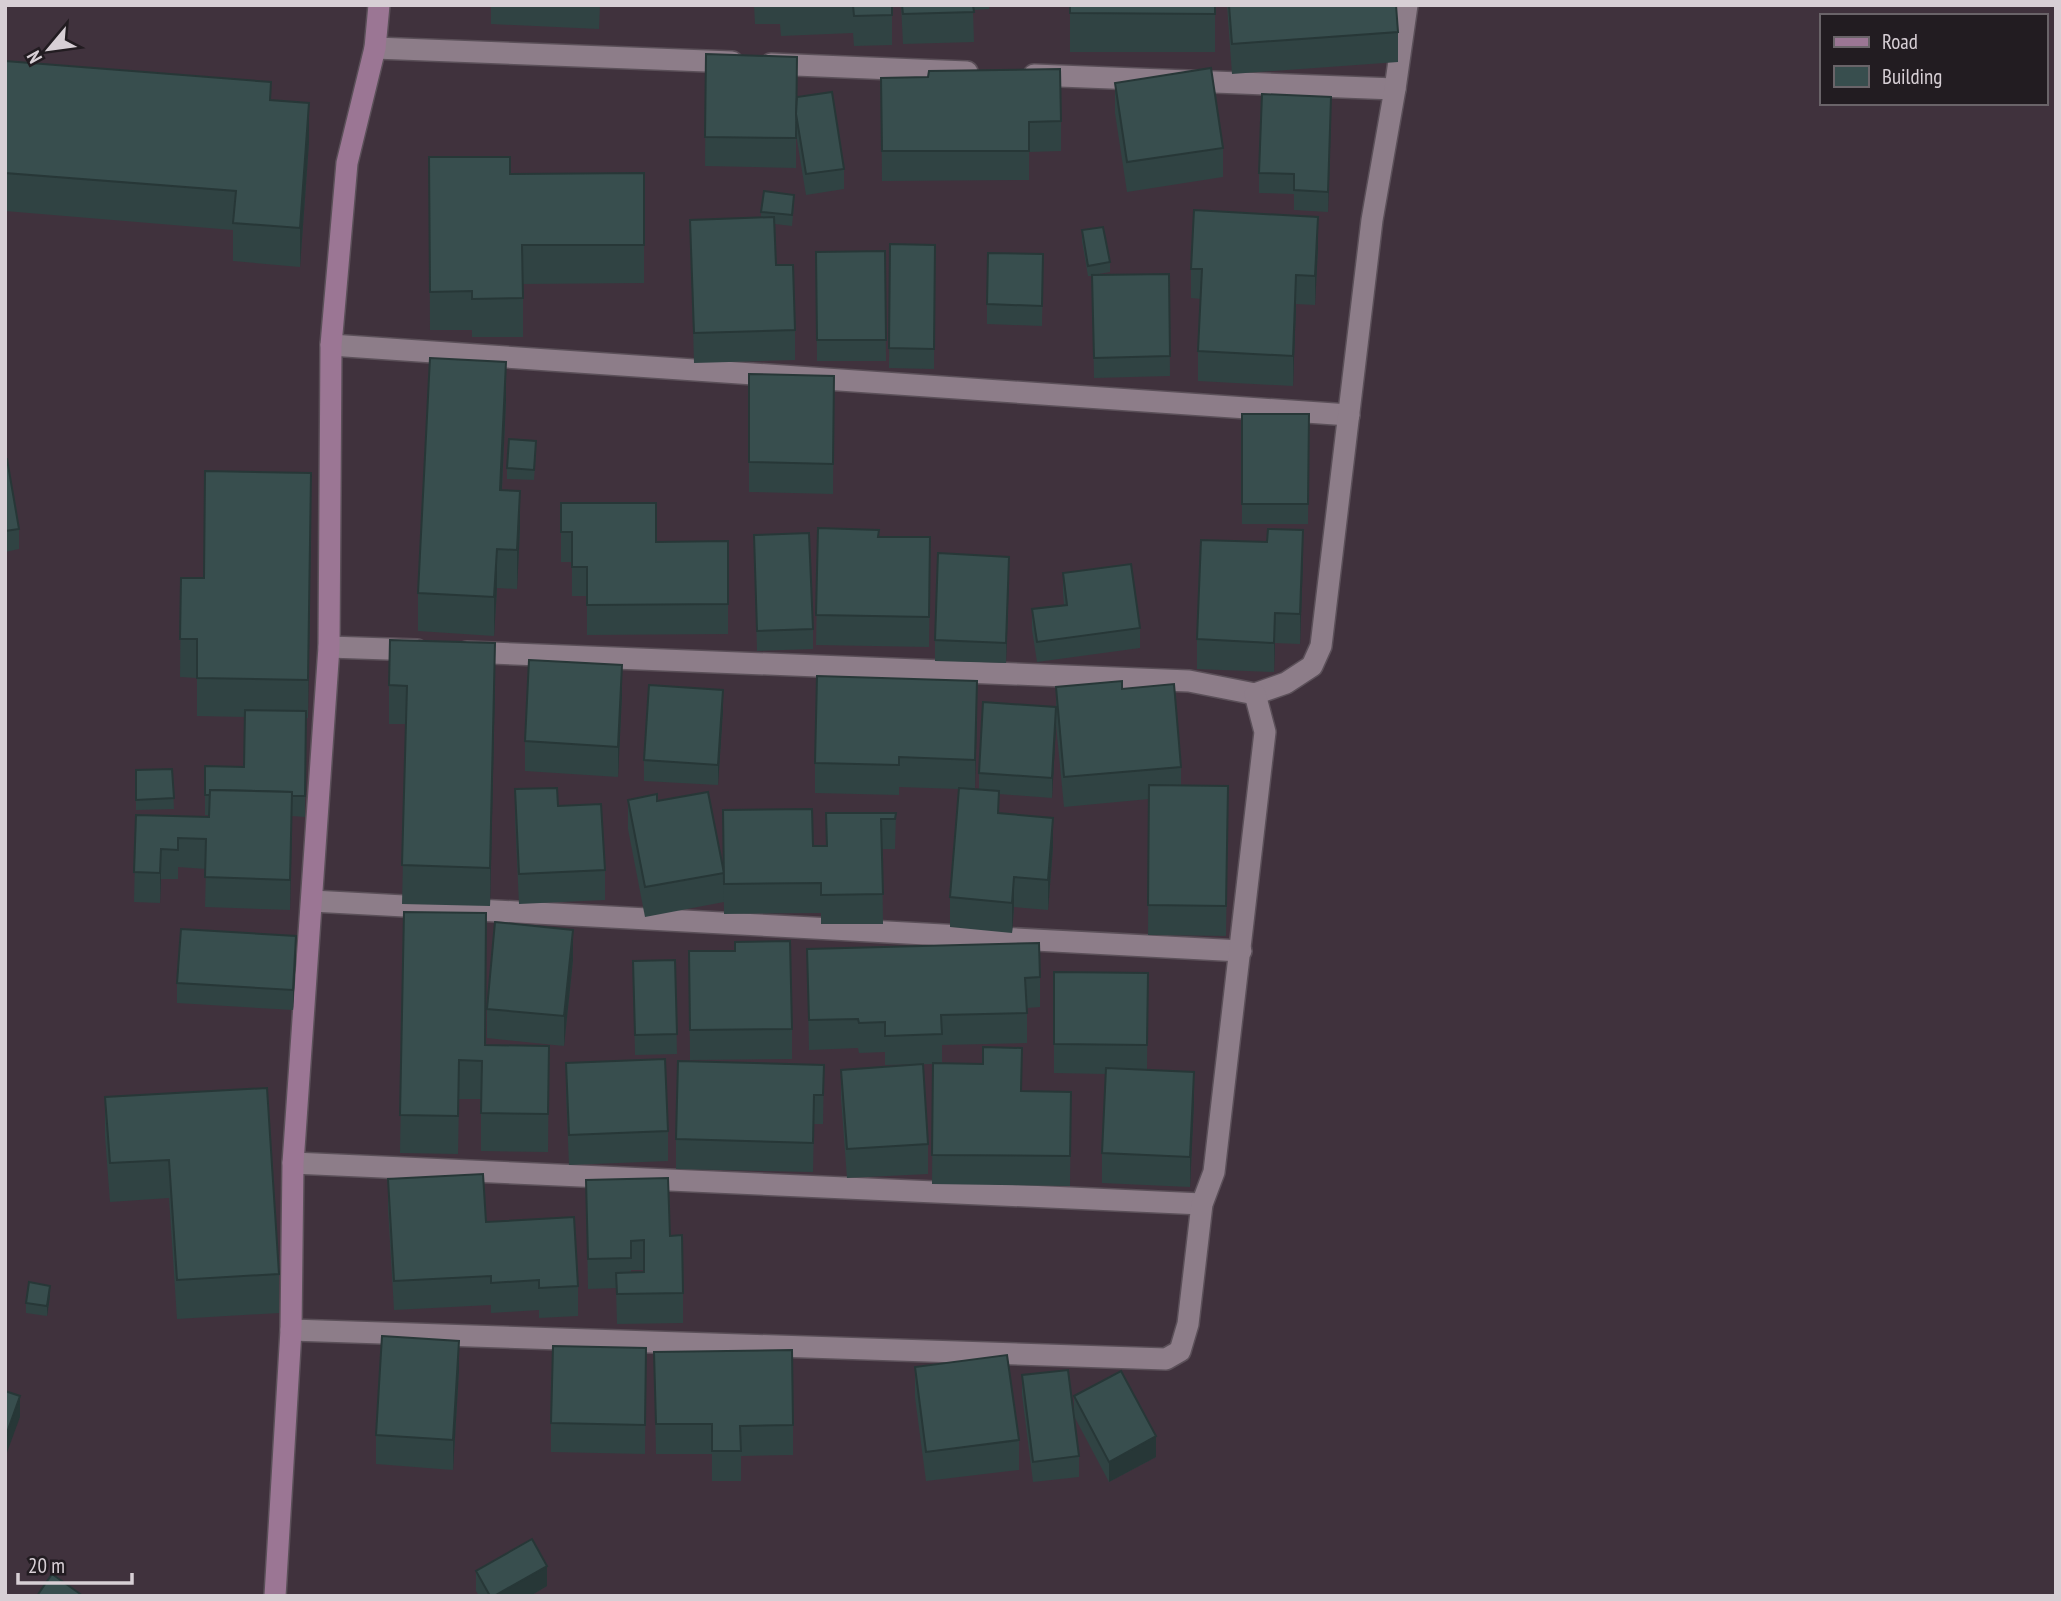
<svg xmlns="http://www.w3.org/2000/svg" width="2061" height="1601" font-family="'PT Sans Narrow',sans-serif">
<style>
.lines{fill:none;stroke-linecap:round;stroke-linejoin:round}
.minor-casing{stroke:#5b5059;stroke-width:24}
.secondary-casing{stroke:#5b5059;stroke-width:24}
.minor{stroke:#8d7d89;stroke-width:21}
.secondary{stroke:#9b7694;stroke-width:21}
.wall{fill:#304343;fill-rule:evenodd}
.shaded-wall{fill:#273737}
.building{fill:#384e4e;stroke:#273737;stroke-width:2}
</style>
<rect width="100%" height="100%" fill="#40323d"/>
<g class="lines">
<defs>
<g id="minor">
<polyline points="375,48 732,62"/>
<polyline points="771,64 967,72"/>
<polyline points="1034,75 1395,89"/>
<polyline points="331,345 1349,415"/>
<polyline points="329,647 417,650"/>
<polyline points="467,652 1189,681 1255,694 1286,683 1312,666 1321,646 1372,220 1395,89 1407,5"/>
<polyline points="312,901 1241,951"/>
<polyline points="293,1163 1202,1204"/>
<polyline points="291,1330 1166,1359 1180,1351 1188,1324 1202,1204 1214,1172 1265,732 1255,694"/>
</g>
<polyline id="secondary" points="275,1596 291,1330 293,1163 329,647 331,345 347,163 375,48 379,5"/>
</defs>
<use href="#minor" class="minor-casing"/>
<use href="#secondary" class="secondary-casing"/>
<use href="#minor" class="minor"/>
<use href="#secondary" class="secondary"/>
</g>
<g class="wall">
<polygon points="491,5 600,5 599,29 491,24"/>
<polygon points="754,5 892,5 892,45 854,46 853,33 781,36 780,24 755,24"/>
<polygon points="901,5 989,5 989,9 973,10 974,42 903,44"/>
<rect x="1070" y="5" width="145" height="47"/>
<polygon points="1227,5 1396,5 1398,32 1398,62 1232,74"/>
<polygon points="706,54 797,97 844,169 844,189 806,195 796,134 796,168 705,166"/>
<polygon points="5,61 271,100 309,142 300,267 233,261 233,230 5,211"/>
<polygon points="881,78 1061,121 1061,151 1029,152 1029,180 882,181"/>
<polygon points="1115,83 1223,148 1223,177 1127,192 1115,113"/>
<polygon points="1331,117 1328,212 1294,210 1294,194 1259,193 1259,173"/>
<polygon points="429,157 510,174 644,173 644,283 523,284 523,337 472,337 472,330 430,330"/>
<polygon points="794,205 792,226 775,224 776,265 795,330 795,360 694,363 690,220 761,218 761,212"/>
<polygon points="1082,230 1110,262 1110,272 1093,275 1169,274 1170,376 1094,378 1092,276 1088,276 1082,241"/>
<polygon points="890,244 935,245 934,369 889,368"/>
<polygon points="1318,247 1315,305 1296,304 1293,386 1198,381 1198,351 1201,299 1191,298 1191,269"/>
<polygon points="885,251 886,361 817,361 816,252"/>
<polygon points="1043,274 1042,326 987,324 987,304"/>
<polygon points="749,374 834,376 833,494 749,492"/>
<polygon points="506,400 502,490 520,529 517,589 497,588 494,636 418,631 418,593"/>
<polygon points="1242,414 1309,414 1308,524 1242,524"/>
<polygon points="536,451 534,480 507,479 507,468"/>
<polygon points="5,459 19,529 19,549 5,552"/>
<polygon points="561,503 656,542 728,541 728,634 587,635 587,596 572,596 572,562 561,562"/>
<polygon points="311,511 308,718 306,718 305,817 292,816 290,910 205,907 206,869 178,867 178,879 161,879 160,903 134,902 136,815 209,817 209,815 205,815 205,766 244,767 244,717 197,716 197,678 180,677 181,578 204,578"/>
<polygon points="818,528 879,537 930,567 929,647 816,645"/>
<polygon points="754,535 813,629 813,649 757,651"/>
<polygon points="1303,560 1300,644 1275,643 1274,672 1197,669 1197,639"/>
<polygon points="1063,573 1140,628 1140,648 1037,662 1032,630 1032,609 1064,605 1063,594"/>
<polygon points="1009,577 1006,663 935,661 935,640"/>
<polygon points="495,681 490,906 402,904 406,724 389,724 389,685"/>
<polygon points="1056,687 1122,689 1181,767 1181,785 1228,786 1226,936 1148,935 1149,799 1064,807 1056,725 1052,798 999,794 999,813 1053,847 1048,910 1014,907 1012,933 950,927 950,897 959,789 899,787 899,795 815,793 815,763 977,710 975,789 979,790 979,773 1056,707"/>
<polygon points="622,695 618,777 525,771 525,741"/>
<polygon points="723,710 718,785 644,781 644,760"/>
<polygon points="172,769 174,809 136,810 136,770"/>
<polygon points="515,789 558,806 605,870 605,900 519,904 515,819"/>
<polygon points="628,800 657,801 724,873 724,902 645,917 628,829"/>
<polygon points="723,810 813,846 826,846 826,813 896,813 895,849 882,849 883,924 821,924 821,913 724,914"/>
<polygon points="404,912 485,1045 549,1046 548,1152 481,1151 481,1099 459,1099 458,1154 400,1153"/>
<polygon points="807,949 1040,977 1040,1007 1027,1008 1027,1043 942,1045 942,1063 983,1064 1022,1048 1021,1092 1071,1092 1070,1186 932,1184 933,1064 885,1065 885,1052 859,1053 858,1048 809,1050"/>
<polygon points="689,951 792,1029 792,1059 690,1060"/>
<polygon points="296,956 293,1010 177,1003 177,983"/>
<polygon points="573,960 564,1046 487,1038 487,1009"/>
<polygon points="675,960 677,1054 635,1055 633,961"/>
<polygon points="1054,972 1148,973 1147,1070 1194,1102 1190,1187 1102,1183 1102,1153 1106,1074 1054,1073"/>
<polygon points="566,1063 668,1131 668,1161 569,1165 566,1093"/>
<polygon points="824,1065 823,1124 814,1124 813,1172 676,1169 676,1139"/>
<polygon points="841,1070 928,1144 928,1174 847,1178 841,1099"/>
<polygon points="267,1088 279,1274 279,1313 177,1319 169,1198 110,1202 105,1136 105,1097"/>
<polygon points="388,1179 486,1222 578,1286 578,1316 539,1318 539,1310 491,1313 491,1305 394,1310 388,1208"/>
<path d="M586,1180L670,1236L683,1293V1323L617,1324L616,1288L588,1289ZM631,1270H644V1272L631,1273Z"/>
<polygon points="50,1296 47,1316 26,1313 26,1303"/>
<polygon points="646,1348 645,1454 551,1452 551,1423"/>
<polygon points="654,1352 793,1425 793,1455 741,1456 741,1481 712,1481 712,1454 656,1454"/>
<polygon points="915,1367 1019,1440 1019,1470 926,1481 915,1397"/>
<polygon points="459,1370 453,1470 376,1464 376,1435"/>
<polygon points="1022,1375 1079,1456 1079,1477 1033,1482 1022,1395"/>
<polygon points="1074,1396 1156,1457 1109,1482 1074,1416"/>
<polygon points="476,1571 547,1586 530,1596 479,1596 476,1591"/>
</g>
<g class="shaded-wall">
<polygon points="1331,97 1331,117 1328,212 1328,192"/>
<polygon points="309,103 309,142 300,267 300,228"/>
<polygon points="1318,217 1318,247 1315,305 1315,276"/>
<polygon points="1296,275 1296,304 1293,386 1293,356"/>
<polygon points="506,362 506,400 500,528 500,490"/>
<polygon points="311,473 311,511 308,718 308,680"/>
<polygon points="520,491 520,529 517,589 517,550"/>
<polygon points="1303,530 1303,560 1300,644 1300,614"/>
<polygon points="497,549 497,588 494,636 494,597"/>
<polygon points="1009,557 1009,577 1006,663 1006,643"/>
<polygon points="1275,613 1275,643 1274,672 1274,643"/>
<polygon points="495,643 495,681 490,906 490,868"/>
<polygon points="622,665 622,695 618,777 618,747"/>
<polygon points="977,681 977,710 975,789 975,760"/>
<polygon points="723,690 723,710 718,785 718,765"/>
<polygon points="1056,707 1056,727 1052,798 1052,778"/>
<polygon points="292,792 292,822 290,910 290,880"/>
<polygon points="1053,818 1053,847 1048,910 1048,880"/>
<polygon points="161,849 161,879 160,903 160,873"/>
<polygon points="1014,877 1014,907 1012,933 1012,903"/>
<polygon points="573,930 573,960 564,1046 564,1016"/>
<polygon points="296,936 296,956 293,1010 293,990"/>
<polygon points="1194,1072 1194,1102 1190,1187 1190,1157"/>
<polygon points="50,1286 50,1296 47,1316 47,1306"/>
<polygon points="459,1341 459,1370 453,1470 453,1440"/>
<polygon points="20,1396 20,1417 5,1458 5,1438"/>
<polygon points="1156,1436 1156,1457 1109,1482 1109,1462"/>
<polygon points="547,1566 547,1586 530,1596 494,1596"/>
</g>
<g class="building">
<polygon points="853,5 892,5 892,15 854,16"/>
<polygon points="902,5 973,5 974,12 903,14"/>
<polygon points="1070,5 1215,5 1215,14 1070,13"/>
<polygon points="1229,5 1396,5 1398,32 1232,44"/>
<polygon points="706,54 797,57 796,138 705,137"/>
<polygon points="5,61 271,82 270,100 309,103 300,228 233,223 236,191 5,173"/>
<polygon points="1211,68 1223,148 1127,162 1115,83"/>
<polygon points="1060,69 1061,121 1029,122 1029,151 882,151 881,78 928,77 929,71"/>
<polygon points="832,92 844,169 806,174 796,114 797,97"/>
<polygon points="1262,94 1331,97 1328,192 1294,190 1294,174 1259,173"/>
<polygon points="429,157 510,157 510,174 644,173 644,245 522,245 523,298 472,299 472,291 430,292"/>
<polygon points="764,191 794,195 792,215 761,212"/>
<polygon points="1194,210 1318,217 1315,276 1296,275 1293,356 1198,351 1202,269 1191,269"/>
<polygon points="774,217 776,265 793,265 795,330 694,333 690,220"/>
<polygon points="1103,227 1110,262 1088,266 1082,230"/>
<polygon points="890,244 935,245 934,349 889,348"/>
<polygon points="885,251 886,340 817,340 816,252"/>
<polygon points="988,253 1043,254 1042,306 987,304"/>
<polygon points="1169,274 1170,356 1094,358 1092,275"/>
<polygon points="430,358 506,362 500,490 520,491 517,550 497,549 494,597 418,593"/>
<polygon points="749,374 834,376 833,464 749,462"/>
<polygon points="1242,414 1309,414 1308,504 1242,504"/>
<polygon points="509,439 536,441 534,470 507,468"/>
<polygon points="5,459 7,459 19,529 5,531"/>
<polygon points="205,471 311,473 308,680 197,678 197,639 180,639 181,578 204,578"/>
<polygon points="561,503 656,503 656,542 728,541 728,604 587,605 587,567 572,567 572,532 561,532"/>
<polygon points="818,528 879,530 878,537 930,537 929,617 816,615"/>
<polygon points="1268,529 1303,530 1300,614 1275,613 1274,643 1197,639 1201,540 1267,542"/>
<polygon points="809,533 813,629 757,631 754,535"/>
<polygon points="938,553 1009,557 1006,643 935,640"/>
<polygon points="1131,564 1140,628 1037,642 1032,609 1067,605 1063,573"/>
<polygon points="390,640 495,643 490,868 402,865 407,686 389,685"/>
<polygon points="529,660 622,665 618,747 525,741"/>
<polygon points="817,676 977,681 975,760 899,757 899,765 815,763"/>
<polygon points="1122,681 1122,689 1174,684 1181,767 1064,777 1056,687"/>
<polygon points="649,685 723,690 718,765 644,760"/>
<polygon points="983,702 1056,707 1052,778 979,773"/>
<polygon points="245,710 306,711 305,796 292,796 292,792 210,790 210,795 205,795 205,766 244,767"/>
<polygon points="172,769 174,798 136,800 136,770"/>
<polygon points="1149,785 1228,786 1226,906 1148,905"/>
<polygon points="557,788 558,806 601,804 605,870 519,874 515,789"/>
<polygon points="959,788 999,791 998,813 1053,818 1048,880 1014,877 1012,903 950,897"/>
<polygon points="210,790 292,792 290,880 205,877 206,839 178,838 178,850 161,849 160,873 134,872 136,815 209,817"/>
<polygon points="708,792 724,873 645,887 628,800 657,794 657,801"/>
<polygon points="812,809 813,846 827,846 826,813 896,813 895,819 881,819 883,894 821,895 821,883 724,884 723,810"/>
<polygon points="404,912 486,913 485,1045 549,1046 548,1114 481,1113 482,1061 459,1060 458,1116 400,1115"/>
<polygon points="495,922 573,930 564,1016 487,1009"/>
<polygon points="181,929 296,936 293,990 177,983"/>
<polygon points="790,941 792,1029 690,1030 689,951 735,951 735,942"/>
<polygon points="1039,943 1040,977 1025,978 1027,1013 941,1015 942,1034 885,1036 885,1022 859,1023 858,1019 809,1020 807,949"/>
<polygon points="675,960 677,1034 635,1035 633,961"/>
<polygon points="1054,972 1148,973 1147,1045 1054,1044"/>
<polygon points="983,1047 1022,1048 1021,1091 1071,1092 1070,1156 932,1155 933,1063 983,1064"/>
<polygon points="665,1059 668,1131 569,1135 566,1063"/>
<polygon points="678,1061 824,1065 823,1095 814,1095 813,1143 676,1139"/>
<polygon points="923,1064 928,1144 847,1149 841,1070"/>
<polygon points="1106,1068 1194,1072 1190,1157 1102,1153"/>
<polygon points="267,1088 279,1274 177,1280 169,1160 110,1163 105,1097"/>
<polygon points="483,1174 486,1222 574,1217 578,1286 539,1288 539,1280 491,1283 491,1276 394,1281 388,1179"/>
<polygon points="668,1178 670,1236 682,1235 683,1293 617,1294 616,1273 644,1272 644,1240 631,1241 631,1258 588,1259 586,1180"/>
<polygon points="29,1282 50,1286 47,1306 26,1303"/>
<polygon points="382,1336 459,1341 453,1440 376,1435"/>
<polygon points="553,1346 646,1348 645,1425 551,1423"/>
<polygon points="792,1350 793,1425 740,1426 741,1451 712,1451 712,1424 656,1424 654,1352"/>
<polygon points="1007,1355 1019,1440 926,1452 915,1367"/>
<polygon points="1068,1370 1079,1456 1033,1462 1022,1375"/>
<polygon points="1121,1371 1156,1436 1109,1462 1074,1396"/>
<polygon points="5,1391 20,1396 5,1438"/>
<polygon points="532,1539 547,1566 494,1596 490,1596 476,1571"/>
<polygon points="52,1574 83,1596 37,1596"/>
</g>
<rect width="2061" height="1601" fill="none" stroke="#d7cfd5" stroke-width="14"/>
<rect x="1820" y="14" width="228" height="91" fill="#221c21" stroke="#6a6469" stroke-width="2"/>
<rect x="1834" y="37" width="35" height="10" fill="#9b7694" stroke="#6a6469" stroke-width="2"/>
<text x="1882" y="49" font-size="21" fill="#d7cfd5">Road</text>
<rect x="1834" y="66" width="35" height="21" fill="#384e4e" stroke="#6a6469" stroke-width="2"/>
<text x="1882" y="84" font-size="21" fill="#d7cfd5">Building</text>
<g transform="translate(49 49) rotate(241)" stroke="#221c21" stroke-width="5" paint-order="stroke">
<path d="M0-5L12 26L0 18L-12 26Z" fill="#d7cfd5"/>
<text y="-10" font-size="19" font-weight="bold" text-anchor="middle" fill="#d7cfd5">N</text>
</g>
<path d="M18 1573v10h114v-10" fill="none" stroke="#d7cfd5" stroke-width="3.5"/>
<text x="28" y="1573" font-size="21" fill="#d7cfd5" stroke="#221c21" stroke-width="5" paint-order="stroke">20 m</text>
</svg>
